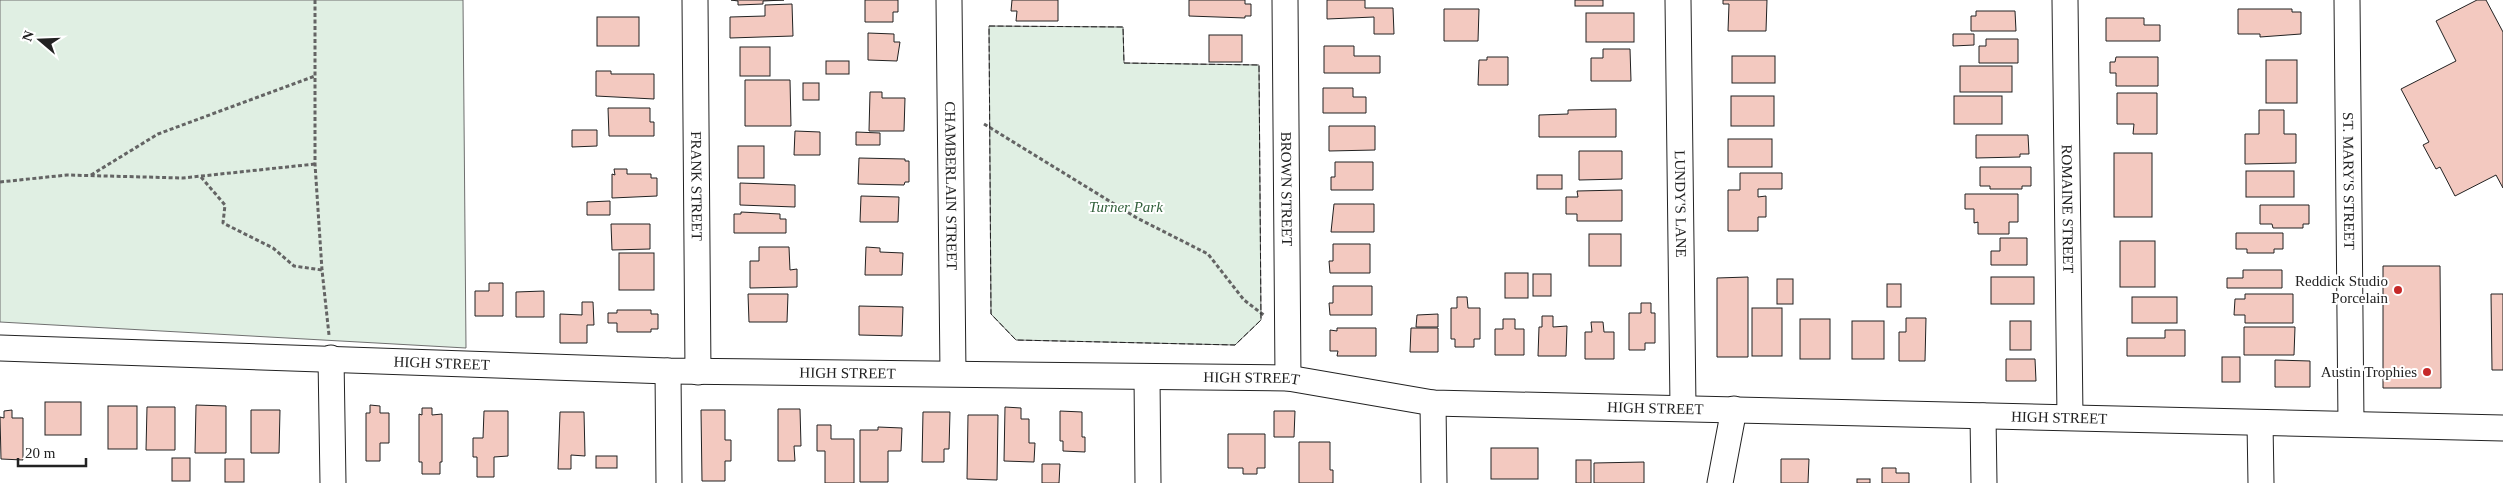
<svg xmlns="http://www.w3.org/2000/svg" width="2503" height="483" font-family="Georgia,serif">
<style>
.green{fill:#e0efe3;stroke:#6f6f6f}
.building{fill:#f3c9c0;stroke:#222}
.lines{fill:none;stroke-linecap:round;stroke-linejoin:round}
.minor-casing{stroke:#222;stroke-width:27}
.path{stroke:#646464;stroke-width:3;stroke-dasharray:4 2.5;stroke-linecap:butt}
.minor{stroke:#fff;stroke-width:25}
.fence{stroke:#222;stroke-width:1;stroke-dasharray:6 2.5;stroke-linecap:butt}
.poi-dot{fill:#c62828;stroke:#fff;stroke-width:2}
.labels{text-anchor:middle;dominant-baseline:central;stroke-width:4;stroke-linejoin:round;paint-order:stroke}
.street-label{font-size:15px;fill:#222;stroke:#fff}
.park-label{font-size:15px;font-style:italic;fill:#2f5e38;stroke:#fff}
.poi-label{font-size:15px;fill:#222;stroke:#fff;text-anchor:end}
</style>
<rect width="100%" height="100%" fill="#fff"/>
<g class="green">
<polygon points="0,0 463,0 466,348 0,322"/>
<polygon points="989,26 1123,27 1124,63 1259,65 1261,320 1235,345 1016,340 991,314"/>
</g>
<g class="building">
<polygon points="731,0 784,0 763,1 763,4 738,5 738,1"/>
<polygon points="865,0 898,0 898,12 893,12 893,22 865,22"/>
<polygon points="1012,0 1058,0 1058,21 1016,21 1017,11 1011,11"/>
<polygon points="1189,0 1245,0 1245,4 1251,4 1251,16 1245,16 1245,18 1189,16"/>
<polygon points="1327,0 1365,0 1365,8 1393,8 1394,34 1374,34 1374,17 1327,19"/>
<rect x="1575" y="0" width="28" height="6"/>
<polygon points="1723,0 1767,0 1766,31 1728,31 1729,4 1723,4"/>
<polygon points="2477,0 2486,0 2503,32 2503,188 2496,175 2455,196 2440,167 2436,169 2423,145 2429,142 2401,89 2456,61 2436,21"/>
<polygon points="792,4 793,36 730,38 730,17 765,16 765,5"/>
<polygon points="1444,9 1479,9 1478,41 1444,41"/>
<polygon points="2238,9 2292,9 2292,12 2301,12 2301,34 2260,37 2260,34 2238,34"/>
<polygon points="1976,11 2015,11 2016,31 1971,31 1971,16 1976,16"/>
<rect x="1586" y="13" width="48" height="29"/>
<rect x="597" y="17" width="42" height="29"/>
<polygon points="2106,18 2144,18 2144,25 2160,25 2160,41 2106,41"/>
<polygon points="868,33 894,34 894,42 900,42 897,61 868,60"/>
<polygon points="1953,34 1974,34 1974,45 1953,46"/>
<rect x="1209" y="35" width="33" height="27"/>
<polygon points="1986,39 2018,39 2018,63 1979,63 1979,46 1986,46"/>
<polygon points="1324,46 1354,46 1354,56 1380,56 1380,73 1324,73"/>
<rect x="740" y="47" width="30" height="29"/>
<polygon points="1603,49 1630,49 1631,81 1591,81 1591,58 1603,58"/>
<rect x="1732" y="56" width="43" height="27"/>
<polygon points="1487,57 1508,57 1508,85 1478,85 1479,60 1487,60"/>
<polygon points="2116,57 2158,57 2158,86 2116,86 2116,73 2110,73 2110,62 2115,62"/>
<rect x="2266" y="60" width="31" height="43"/>
<rect x="826" y="61" width="23" height="13"/>
<rect x="1960" y="66" width="52" height="26"/>
<polygon points="596,71 611,71 611,74 654,74 654,99 596,96"/>
<polygon points="745,80 790,80 791,126 745,126"/>
<rect x="803" y="83" width="16" height="17"/>
<polygon points="1323,88 1353,88 1353,97 1366,97 1366,113 1323,113"/>
<polygon points="870,92 882,92 882,98 905,98 904,131 869,131"/>
<polygon points="2117,93 2157,93 2157,134 2133,134 2134,124 2117,124"/>
<rect x="1731" y="96" width="43" height="30"/>
<rect x="1954" y="96" width="48" height="28"/>
<polygon points="608,108 650,108 650,122 654,122 654,136 609,136"/>
<polygon points="1616,109 1616,137 1539,137 1539,115 1568,114 1568,110"/>
<polygon points="2259,110 2284,110 2284,134 2296,134 2296,163 2245,164 2245,134 2259,134"/>
<polygon points="1329,126 1375,126 1375,150 1329,151"/>
<polygon points="572,130 597,130 597,146 572,147"/>
<polygon points="795,131 820,132 820,155 794,155"/>
<polygon points="856,132 880,133 880,145 856,145"/>
<polygon points="1976,135 2028,135 2029,154 2020,154 2020,157 1976,158"/>
<rect x="1728" y="139" width="44" height="28"/>
<rect x="738" y="146" width="26" height="32"/>
<polygon points="1579,151 1622,151 1622,179 1579,180"/>
<rect x="2114" y="153" width="38" height="64"/>
<polygon points="859,158 905,159 905,161 909,161 909,182 905,182 904,185 858,184"/>
<polygon points="1335,162 1373,162 1373,190 1331,190 1331,177 1335,177"/>
<polygon points="1980,167 2031,167 2031,186 2022,186 2022,189 1990,189 1990,186 1980,186"/>
<polygon points="614,169 627,169 627,174 651,174 651,178 657,178 657,196 612,198 612,174 615,175"/>
<rect x="2246" y="171" width="48" height="26"/>
<polygon points="1740,173 1782,173 1782,189 1758,189 1758,197 1766,196 1766,217 1758,217 1758,231 1728,231 1728,190 1740,190"/>
<rect x="1537" y="175" width="25" height="14"/>
<polygon points="740,183 795,185 795,207 740,205"/>
<polygon points="1622,190 1622,221 1577,221 1577,214 1566,214 1566,197 1578,197 1577,191"/>
<polygon points="1965,194 2018,194 2018,222 2009,222 2009,234 1978,234 1978,222 1974,223 1974,209 1965,209"/>
<polygon points="861,196 899,197 898,222 860,222"/>
<polygon points="610,201 610,215 587,215 587,202"/>
<polygon points="1334,204 1374,204 1374,232 1331,232"/>
<polygon points="2260,205 2309,205 2309,224 2303,224 2303,228 2273,228 2272,224 2260,224"/>
<polygon points="741,212 780,214 780,219 786,219 786,233 734,233 734,214 741,214"/>
<polygon points="611,224 650,224 650,249 612,250"/>
<polygon points="2236,233 2283,233 2283,249 2274,249 2274,253 2247,253 2247,249 2236,249"/>
<rect x="1589" y="234" width="32" height="32"/>
<polygon points="2000,238 2027,238 2027,265 1991,265 1991,251 2000,251"/>
<rect x="2120" y="241" width="35" height="46"/>
<polygon points="1333,244 1370,244 1370,273 1330,273 1329,261 1333,261"/>
<polygon points="759,247 789,247 790,270 797,269 797,287 750,288 750,261 759,261"/>
<polygon points="866,247 880,248 880,252 903,253 902,275 865,275"/>
<rect x="619" y="253" width="35" height="37"/>
<polygon points="2383,266 2440,266 2441,388 2383,388"/>
<polygon points="2243,270 2282,270 2282,288 2227,288 2227,278 2243,278"/>
<rect x="1505" y="273" width="23" height="25"/>
<rect x="1533" y="274" width="18" height="22"/>
<polygon points="1748,277 1748,357 1717,357 1717,278"/>
<rect x="1991" y="277" width="43" height="27"/>
<rect x="1777" y="279" width="16" height="25"/>
<polygon points="489,283 503,283 503,316 475,316 475,291 489,291"/>
<rect x="1887" y="284" width="14" height="23"/>
<polygon points="1333,286 1372,286 1372,315 1330,315 1329,303 1333,303"/>
<polygon points="544,291 544,317 516,317 516,292"/>
<polygon points="748,294 788,294 787,322 749,322"/>
<polygon points="2245,294 2293,294 2293,323 2245,323 2245,315 2234,315 2235,299 2245,299"/>
<polygon points="2491,294 2503,294 2503,370 2492,370"/>
<polygon points="1457,297 1467,297 1468,308 1480,308 1480,339 1474,339 1474,347 1455,347 1455,339 1451,339 1451,308 1457,308"/>
<rect x="2132" y="297" width="45" height="26"/>
<polygon points="582,302 593,302 594,325 587,325 587,343 560,343 560,314 582,315"/>
<polygon points="1641,303 1651,303 1651,313 1655,313 1655,343 1645,343 1645,350 1629,350 1629,313 1641,313"/>
<polygon points="859,306 903,307 902,336 859,335"/>
<rect x="1752" y="308" width="30" height="48"/>
<polygon points="617,310 651,310 651,314 658,314 658,329 651,329 651,332 617,332 617,323 608,323 608,313 617,313"/>
<polygon points="1438,314 1438,327 1416,327 1417,315"/>
<polygon points="1542,316 1553,316 1553,327 1567,326 1566,356 1538,356 1539,327 1542,327"/>
<polygon points="1906,318 1926,318 1925,361 1899,361 1899,332 1906,332"/>
<polygon points="1503,319 1515,319 1515,329 1524,329 1524,355 1495,355 1495,329 1503,329"/>
<rect x="1800" y="319" width="30" height="40"/>
<rect x="1852" y="321" width="32" height="38"/>
<rect x="2010" y="321" width="21" height="29"/>
<polygon points="1591,322 1603,322 1604,332 1614,332 1614,359 1585,359 1585,332 1592,332"/>
<polygon points="2244,327 2295,327 2294,355 2244,355"/>
<polygon points="1337,328 1376,328 1376,356 1337,356 1338,351 1330,351 1330,330 1337,331"/>
<polygon points="1411,328 1438,328 1438,352 1410,352"/>
<polygon points="2165,330 2185,330 2185,356 2127,356 2127,338 2165,338"/>
<rect x="2222" y="357" width="18" height="25"/>
<polygon points="2006,359 2035,359 2036,381 2006,381"/>
<polygon points="2275,360 2310,361 2310,387 2275,387"/>
<rect x="45" y="402" width="36" height="33"/>
<polygon points="196,405 226,406 226,453 195,453"/>
<polygon points="370,405 380,406 380,413 389,413 389,443 380,443 380,461 366,461 366,413 370,413"/>
<rect x="108" y="406" width="29" height="43"/>
<polygon points="147,407 175,407 175,450 146,450"/>
<polygon points="1005,407 1021,408 1021,419 1029,419 1029,443 1035,443 1034,462 1004,461"/>
<polygon points="422,408 432,408 432,415 442,414 442,462 440,462 440,474 422,474 422,462 419,462 419,414 422,415"/>
<polygon points="778,409 800,409 801,446 794,446 795,461 778,461"/>
<polygon points="12,410 12,418 23,418 23,460 1,459 0,417 4,418 4,411"/>
<polygon points="251,410 280,410 279,453 251,453"/>
<polygon points="701,410 725,410 725,440 731,440 731,461 725,461 725,481 702,481"/>
<polygon points="484,411 508,411 508,456 494,457 494,477 477,477 477,457 473,457 473,438 483,438"/>
<polygon points="1060,411 1082,412 1082,437 1085,437 1085,452 1063,451 1063,441 1060,441"/>
<polygon points="1274,411 1295,411 1294,437 1274,437"/>
<polygon points="560,412 584,412 585,456 571,455 571,469 558,469"/>
<polygon points="923,412 950,412 949,449 944,449 944,462 922,462"/>
<polygon points="968,415 998,415 997,480 967,479"/>
<polygon points="817,425 831,425 831,439 854,439 854,483 825,483 825,451 817,451"/>
<polygon points="878,427 902,428 901,451 888,451 888,482 860,482 860,430 878,430"/>
<polygon points="1228,434 1265,434 1265,468 1257,468 1257,474 1243,474 1243,468 1228,468"/>
<polygon points="1299,442 1330,442 1330,470 1333,470 1333,483 1299,483"/>
<rect x="1491" y="448" width="47" height="31"/>
<rect x="596" y="456" width="21" height="12"/>
<rect x="172" y="458" width="18" height="23"/>
<rect x="225" y="459" width="19" height="23"/>
<polygon points="1781,459 1809,459 1808,483 1781,483"/>
<rect x="1576" y="460" width="15" height="23"/>
<polygon points="1644,462 1644,483 1594,483 1594,463"/>
<polygon points="1042,464 1060,464 1059,483 1042,483"/>
<polygon points="1882,468 1896,468 1896,473 1909,473 1909,483 1882,483"/>
<rect x="1857" y="479" width="13" height="4"/>
</g>
<g class="lines">
<defs>
<g id="minor">
<path id="s1" d="M695,0L698,372"/>
<path id="s2" d="M949,0L953,373"/>
<path id="s3" d="M1285,0L1288,378"/>
<path id="s4" d="M1678,0L1683,407"/>
<path id="s5" d="M2065,0L2070,417"/>
<path id="s6" d="M2347,0L2351,423"/>
<path id="s7" d="M0,348L668,371L1288,378L1433,403L2503,428"/>
<polyline points="331,358 333,483"/>
<polyline points="668,371 669,483"/>
<polyline points="1147,377 1148,483"/>
<polyline points="1433,403 1434,483"/>
<polyline points="1983,416 1984,483"/>
<polyline points="2260,423 2261,483"/>
<polyline points="1720,483 1734,409"/>
</g>
</defs>
<use href="#minor" class="minor-casing"/>
<g class="path">
<polyline points="315,0 315,164 322,270 329,335"/>
<polyline points="984,124 1137,218 1208,254 1244,300 1265,316"/>
<polyline points="91,175 158,134 315,76"/>
<polyline points="201,177 225,205 223,223 273,248 294,266 322,270"/>
<polyline points="0,182 67,175 183,178 315,164"/>
</g>
<use href="#minor" class="minor"/>
<polygon class="fence" points="989,26 1123,27 1124,63 1259,65 1261,320 1235,345 1016,340 991,314"/>
</g>
<g class="poi-dot">
<circle cx="2398" cy="290" r="5"/>
<circle cx="2427" cy="372" r="5"/>
</g>
<g class="labels">
<g class="street-label">
<text stroke="none"><textPath href="#s6" startOffset="181">ST. MARY'S STREET</textPath></text>
<text stroke="none"><textPath href="#s1" startOffset="186">FRANK STREET</textPath></text>
<text stroke="none"><textPath href="#s2" startOffset="186">CHAMBERLAIN STREET</textPath></text>
<text stroke="none"><textPath href="#s3" startOffset="189">BROWN STREET</textPath></text>
<text stroke="none"><textPath href="#s4" startOffset="204">LUNDY'S LANE</textPath></text>
<text stroke="none"><textPath href="#s5" startOffset="209">ROMAINE STREET</textPath></text>
<text stroke="none"><textPath href="#s7" startOffset="442">HIGH STREET</textPath></text>
<text stroke="none"><textPath href="#s7" startOffset="848">HIGH STREET</textPath></text>
<text stroke="none"><textPath href="#s7" startOffset="1252">HIGH STREET</textPath></text>
<text stroke="none"><textPath href="#s7" startOffset="1658">HIGH STREET</textPath></text>
<text stroke="none"><textPath href="#s7" startOffset="2062">HIGH STREET</textPath></text>
</g>
<g class="park-label">
<text x="1126" y="207">Turner Park</text>
</g>
<g class="poi-label">
<text x="2388" y="281">Reddick Studio<tspan x="2388" dy="17">Porcelain</tspan></text>
<text x="2417" y="372">Austin Trophies</text>
</g>
</g>
<g transform="translate(40 40) rotate(289)" stroke="#ffffff" stroke-width="4" paint-order="stroke">
<path d="M0-4L9 19L0 12L-9 19Z" fill="#222222"/>
<text y="-8" font-size="14" font-weight="bold" text-anchor="middle" fill="#222222">N</text>
</g>
<path d="M18 458v8h68v-8" fill="none" stroke="#222222" stroke-width="2.5"/>
<text x="25" y="458" font-size="15" fill="#222222" stroke="#ffffff" stroke-width="4" paint-order="stroke">20 m</text>
</svg>
